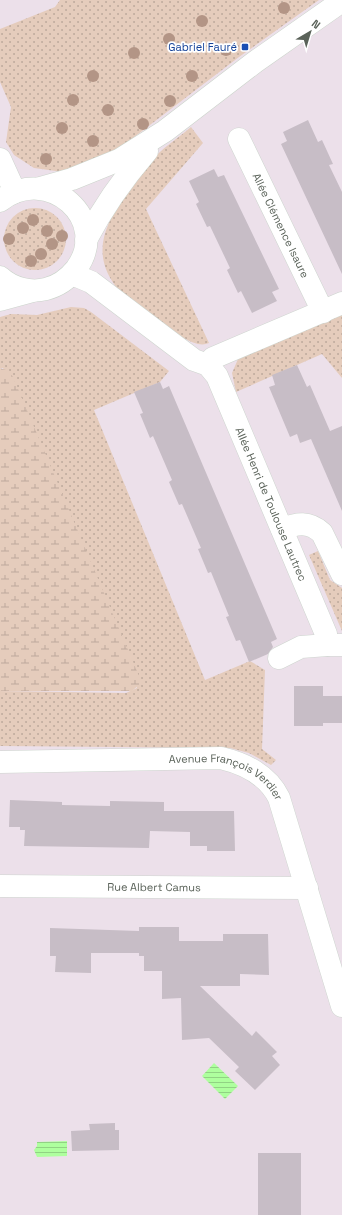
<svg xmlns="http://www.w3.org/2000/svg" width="342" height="1215" font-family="'Space Grotesk',sans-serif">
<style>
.grass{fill:url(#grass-dots)}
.wetland{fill:url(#wetland-marsh)}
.water{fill:url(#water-rules)}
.building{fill:#c7bdc6}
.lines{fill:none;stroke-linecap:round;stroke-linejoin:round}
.minor-casing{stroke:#ced5cf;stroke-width:23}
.secondary-casing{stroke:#cbd4cb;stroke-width:23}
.minor{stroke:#fff;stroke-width:22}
.secondary{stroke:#fff;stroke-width:22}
.tree{fill:#b39586}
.transit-dot{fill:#1a4fb4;stroke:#fff;stroke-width:1.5}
.labels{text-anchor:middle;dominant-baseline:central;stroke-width:3.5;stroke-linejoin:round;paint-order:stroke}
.transit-label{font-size:11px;fill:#164399;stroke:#fff;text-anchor:end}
.street-label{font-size:11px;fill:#5a6259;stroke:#fff}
</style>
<defs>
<pattern id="grass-dots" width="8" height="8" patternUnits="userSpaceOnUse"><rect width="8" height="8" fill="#e5ccbc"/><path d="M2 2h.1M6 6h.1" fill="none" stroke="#bda99c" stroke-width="1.8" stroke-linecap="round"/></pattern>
<pattern id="wetland-marsh" width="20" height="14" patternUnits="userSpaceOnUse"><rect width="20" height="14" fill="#e5ccbc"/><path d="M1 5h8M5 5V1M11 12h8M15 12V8" fill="none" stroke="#bda99c"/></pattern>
<pattern id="water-rules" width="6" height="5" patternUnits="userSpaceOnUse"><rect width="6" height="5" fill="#aeff9e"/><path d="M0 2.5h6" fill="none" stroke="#91d284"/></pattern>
</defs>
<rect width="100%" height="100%" fill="#ece0ea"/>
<g class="grass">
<polygon points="60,0 319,0 239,57 125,144 110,153 63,172 34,168 14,155 6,142 11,107 0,82 0,29 55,7"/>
<path d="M191,127L203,143L146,209L209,343C196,349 178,334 168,327C152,315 125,300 114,284C92,252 105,225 124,197C132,186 140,174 149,163C161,149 177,139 191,127Z"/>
<circle cx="35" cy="239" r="31"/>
<polygon points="71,307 84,308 91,312 169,371 160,382 94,410 205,680 250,661 265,670 262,749 276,760 271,765 249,753 230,748 0,746 0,691 126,693 137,688 3,368 0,368 0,317 11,314 37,315"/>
<polygon points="342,313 342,378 322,354 236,392 232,373 238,359"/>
<polygon points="318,551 330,580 342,588 342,631 309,555"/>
</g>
<polygon class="wetland" points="0,368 9,371 13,377 139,676 140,684 132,691 0,691"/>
<g class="water">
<polygon points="214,1063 238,1086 225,1099 202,1076"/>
<polygon points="67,1141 67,1156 37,1157 34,1150 37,1146 37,1142"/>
</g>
<g class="building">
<polygon points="308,120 318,142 322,140 333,164 329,165 342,192 342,274 281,144 287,141 283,132"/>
<polygon points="214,169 218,177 224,175 279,289 272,292 277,301 252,313 241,291 238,293 227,270 230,268 210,226 207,227 196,204 199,202 189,181"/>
<polygon points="297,365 307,387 310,385 330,431 342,426 342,511 311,439 300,443 297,434 290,437 269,387 275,385 272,375"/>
<polygon points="160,382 163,389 169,386 277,639 271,642 273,647 268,654 249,662 240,640 236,641 226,617 229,616 211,572 208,573 198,549 201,548 182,504 179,505 169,482 172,480 153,436 150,438 140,414 143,413 134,392"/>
<polygon points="294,686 323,686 323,696 342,696 342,723 323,723 323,726 294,726"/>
<polygon points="10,800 62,802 62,805 110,806 110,801 164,802 164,811 234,811 235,851 207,851 207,846 190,846 190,832 150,831 149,848 24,846 25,830 20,830 20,827 9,827"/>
<polygon points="139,927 179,927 179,941 223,941 223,934 268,934 269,975 240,974 240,986 200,986 252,1036 256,1031 277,1052 272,1056 280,1065 255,1090 235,1071 239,1067 209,1038 182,1040 181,998 162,999 162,971 144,971 144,956 139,956 139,953 91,953 91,973 55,972 56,956 50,956 50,928 139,931"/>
<polygon points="115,1123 115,1130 119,1130 119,1150 72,1151 71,1131 90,1130 89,1124"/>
<rect x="258" y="1153" width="43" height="62"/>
</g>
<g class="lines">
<defs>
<g id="minor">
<path id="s1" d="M239,139L323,312"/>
<polyline points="0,159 15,192"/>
<path id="s2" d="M72,274L91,282L194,360L208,365L217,376L326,634L327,645H342"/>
<polyline points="208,365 213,358 342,303"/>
<path d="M282,529C297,523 309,521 322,533L342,574"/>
<polyline points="279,658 301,647 327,645"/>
<path id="s3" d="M0,762L221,758C246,764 268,775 279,798L342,1006"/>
<path id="s4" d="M0,886L307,888"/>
</g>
<g id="secondary">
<polyline points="40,188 72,179 119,160 165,131 255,62 342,1"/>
<path d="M0,201C48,163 112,220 76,269C68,279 58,286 46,289C30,293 12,288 0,277"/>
<path d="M86,240C103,207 123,179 147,151"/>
<polyline points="0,300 33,291"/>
</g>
</defs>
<use href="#minor" class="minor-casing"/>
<use href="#secondary" class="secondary-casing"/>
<use href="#minor" class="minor"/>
<use href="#secondary" class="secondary"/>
</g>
<g class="tree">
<circle cx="284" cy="8" r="6"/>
<circle cx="202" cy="21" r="6"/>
<circle cx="169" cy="39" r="6"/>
<circle cx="226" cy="50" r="6"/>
<circle cx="134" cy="53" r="6"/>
<circle cx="93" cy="76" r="6"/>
<circle cx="192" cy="76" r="6"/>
<circle cx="73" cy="100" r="6"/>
<circle cx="170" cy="101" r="6"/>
<circle cx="108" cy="110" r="6"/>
<circle cx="143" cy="124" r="6"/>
<circle cx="62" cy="128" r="6"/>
<circle cx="93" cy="141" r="6"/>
<circle cx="46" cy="159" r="6"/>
<circle cx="33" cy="220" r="6"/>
<circle cx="23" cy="228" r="6"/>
<circle cx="47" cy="231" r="6"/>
<circle cx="62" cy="236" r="6"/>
<circle cx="9" cy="239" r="6"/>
<circle cx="52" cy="244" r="6"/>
<circle cx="41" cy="254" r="6"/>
<circle cx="31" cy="261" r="6"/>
</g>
<rect class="transit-dot" x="241" y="43" width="8" height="8" rx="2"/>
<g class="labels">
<g class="transit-label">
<text x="237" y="47">Gabriel Fauré</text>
</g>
<g class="street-label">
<text stroke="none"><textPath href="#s1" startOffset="96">Allée Clémence Isaure</textPath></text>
<text stroke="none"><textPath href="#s2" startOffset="318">Allée Henri de Toulouse Lautrec</textPath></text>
<text stroke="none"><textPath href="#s3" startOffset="232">Avenue François Verdier</textPath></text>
<text stroke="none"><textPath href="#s4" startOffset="154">Rue Albert Camus</textPath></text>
</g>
</g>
<g transform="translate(310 32) rotate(38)" stroke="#ffffff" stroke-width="3" paint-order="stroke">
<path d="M0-3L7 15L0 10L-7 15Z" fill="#5a6259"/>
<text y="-6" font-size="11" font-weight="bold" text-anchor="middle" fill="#5a6259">N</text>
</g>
</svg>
